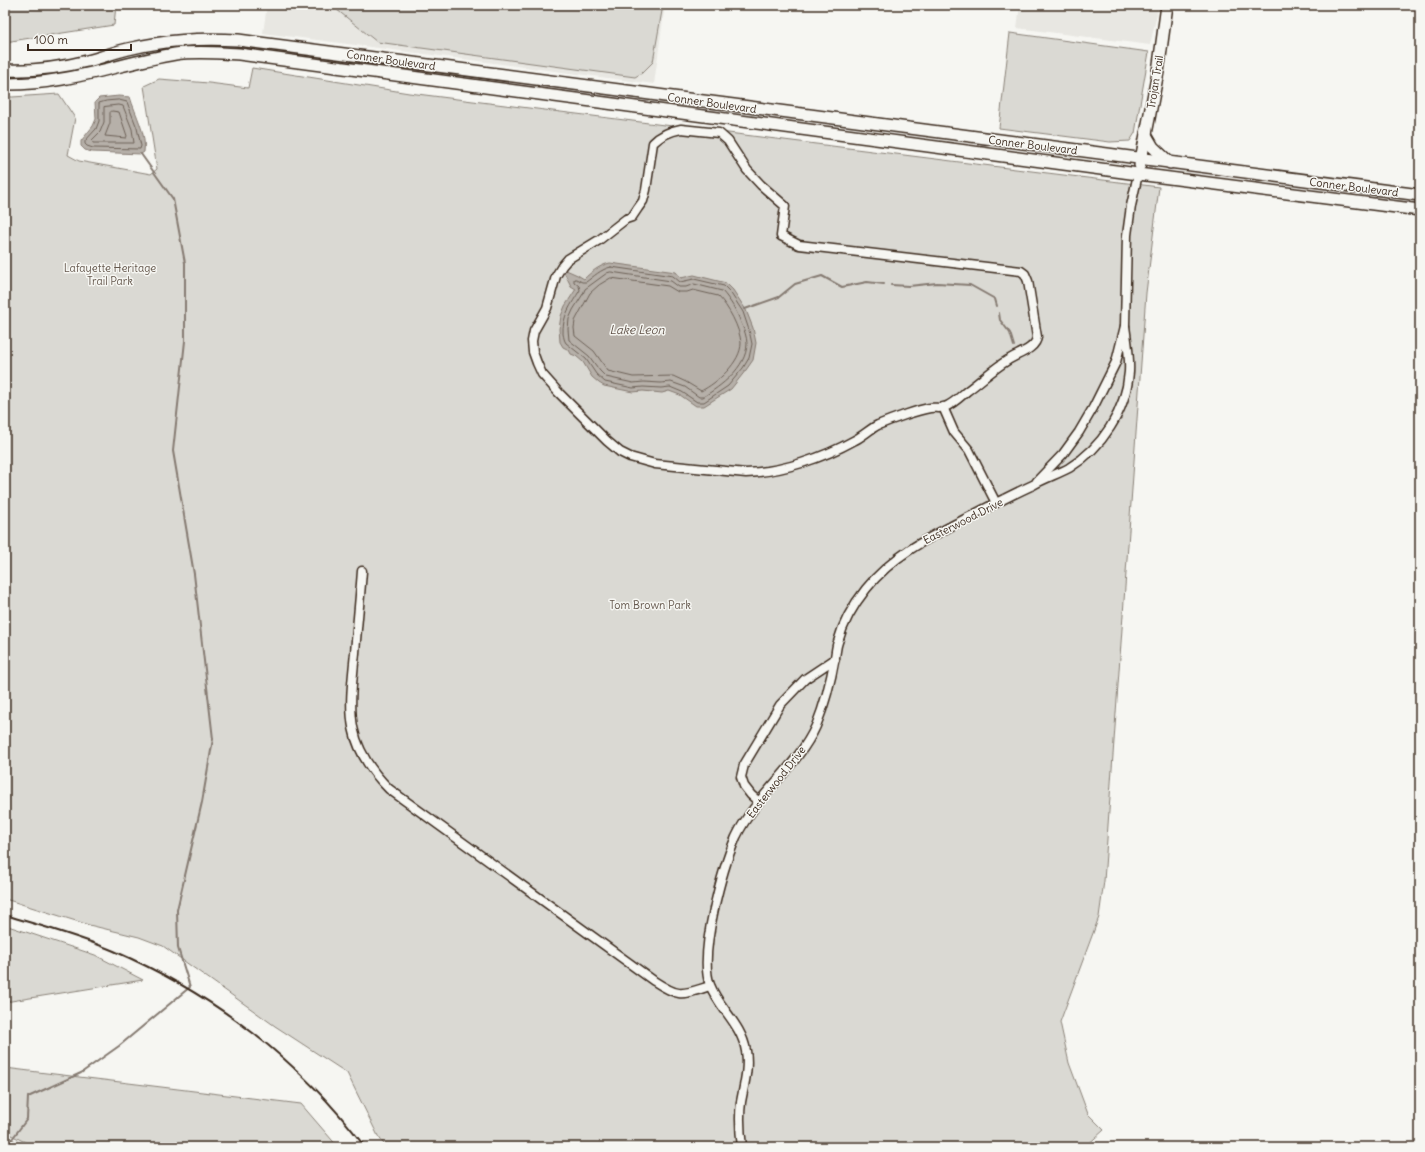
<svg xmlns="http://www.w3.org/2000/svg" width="1425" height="1152" font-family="Delius,sans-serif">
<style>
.built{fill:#e8e7e2}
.green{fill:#dad9d3;stroke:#8a8278}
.water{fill:#b6b0a9;stroke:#857a71}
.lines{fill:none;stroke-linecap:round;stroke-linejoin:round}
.shore{stroke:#6c6056;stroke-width:1}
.stream{stroke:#857a71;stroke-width:2}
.street-casing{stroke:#3b2a1e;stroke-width:11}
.secondary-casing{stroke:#3b2a1e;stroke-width:14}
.street{stroke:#f6f6f2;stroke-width:8}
.secondary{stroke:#f6f6f2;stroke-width:11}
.rail{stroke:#3b2a1e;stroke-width:2}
.labels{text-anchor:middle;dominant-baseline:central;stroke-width:3;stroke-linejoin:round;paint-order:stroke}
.street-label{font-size:11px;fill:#3b2a1e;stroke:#f6f6f2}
.park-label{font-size:11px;fill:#63564b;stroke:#f6f6f2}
.water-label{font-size:12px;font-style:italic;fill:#605248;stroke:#f6f6f2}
</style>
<rect width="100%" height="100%" fill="#f6f6f2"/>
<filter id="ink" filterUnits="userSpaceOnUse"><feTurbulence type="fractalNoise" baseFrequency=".025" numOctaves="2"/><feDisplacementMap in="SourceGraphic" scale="8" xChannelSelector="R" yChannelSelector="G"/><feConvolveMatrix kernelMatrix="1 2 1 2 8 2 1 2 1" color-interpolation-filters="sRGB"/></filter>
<g filter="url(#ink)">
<g class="built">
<polygon points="267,5 665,5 654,84 263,33"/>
<polygon points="1020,5 1159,5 1150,45 1017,28"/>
</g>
<g class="green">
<polygon points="5,5 116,5 114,25 5,42"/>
<polygon points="331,5 663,5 653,62 642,73 635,77 377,42"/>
<polygon points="1010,33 1149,52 1135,133 1130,141 1110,142 999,128"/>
<polygon points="252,68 409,93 1159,187 1146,293 1104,881 1099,917 1060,1022 1069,1063 1088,1114 1104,1130 1085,1147 386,1147 378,1136 347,1073 275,1026 163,946 139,937 89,925 5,899 5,96 12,97 59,94 75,118 68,155 79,161 151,174 157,169 144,86 159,79 209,83 248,88"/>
<polygon points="5,925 95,955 143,980 5,1002"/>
<polygon points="5,1068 301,1104 338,1147 35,1147 5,1132"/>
</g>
<g class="water">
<path d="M119,96L130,97C135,114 147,134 144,152L141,154L92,152L85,150L81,146V141L93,126L96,119L95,102L99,98Z"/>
<path d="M610,263L676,272L681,278L694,275L726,283L733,290L746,310L753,328L756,343L753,360L746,370L731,389L704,406H696L680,395L669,391L662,393L643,391L633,392L604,386L599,383L592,377L583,362L576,356L571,354L569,350L563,347L560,342L559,329L561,316L565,306L576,289L571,286L565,274L557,267L558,266C566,271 576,273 584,279C591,272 600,265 610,263Z"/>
<polygon points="5,1136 28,1147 5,1147"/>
</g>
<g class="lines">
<g class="shore">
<polygon points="119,100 127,102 137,128 141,146 140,149 93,148 87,146 85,144 85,141 96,129 99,121 99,103 106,101"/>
<polygon points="119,105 123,106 132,129 134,143 93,143 92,140 100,132 104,122 104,107"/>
<polygon points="112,111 119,112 127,136 126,138 105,136 110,123 110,113"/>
<path d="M611,267L673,276L680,282L694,279L724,286L730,292L743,312L749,330L752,344L749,358L743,368L728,386L704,402H697L682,392L670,387L661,388L643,387L633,388L605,382L596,374L586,359L566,343C564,340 564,338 563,334C562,316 571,305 580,290L579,286L574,282V279H576L582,282H586C593,277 601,269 611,267Z"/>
<path d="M611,272L671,281L679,287H686L694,284L722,291C730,300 737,311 741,323C744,329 747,337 747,344C746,368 721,386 703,397H699L685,387L671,382L661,383L644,382L633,383L606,377L600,371L589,356L569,340L568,329L569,319L573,310L583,294L585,289L607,273Z"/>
<path d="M611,278L668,286L678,292H687L693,290L718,296C728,306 740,328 741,343C741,362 717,383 701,391L686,382L673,376L633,377L608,371L594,351L575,336L574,328L575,321L590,293L599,285Z"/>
</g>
<g class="stream">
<polyline points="891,285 909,286 937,283 970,285 995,299 997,306"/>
<polyline points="745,309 779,297 795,284 822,276 842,287 867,282 884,284"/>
<polyline points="999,313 1000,320 1010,333 1014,346"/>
<polyline points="12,1139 27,1119 28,1097 81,1073 119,1046 190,987 178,948 177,910 202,802 213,739 194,574 173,451 185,341 185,263 173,199 141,154"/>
</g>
<defs>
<g id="street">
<path d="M681,129L719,133L728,141L747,170L761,185L785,206L781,236L799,245L1021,271L1025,274L1028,281L1037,337C1036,349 1017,354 1008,360C993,369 981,381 967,391C960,397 953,404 945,407C940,409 935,407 930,408C917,410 890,420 878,425C870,429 863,436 855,440C823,458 782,472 746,473L655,464L630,457L620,452L607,441L559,393L542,374L537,363L533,352L532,341L534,331L547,308L556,276L562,266L568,259L599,240L626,219L632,217L638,208L643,201L646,190L653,143C661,135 670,131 681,129Z"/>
<polyline points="943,407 954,432 969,450 996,503"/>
<polyline points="1037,481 1063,454 1079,432 1093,408 1116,362 1125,326 1127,235 1131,206 1138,174"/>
<path d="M362,571C360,598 357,626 355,653C349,712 344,744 389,789L654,981C680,998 681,995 710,986"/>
<polyline points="759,802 751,795 744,786 741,777 744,765 780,705 805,679 835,659"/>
<path d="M742,1147C740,1132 739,1117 741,1102C744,1085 749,1068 746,1051C742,1025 719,1008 710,985C698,954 723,867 736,837C756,795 797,768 816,726C825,704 831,680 835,657C836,653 836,647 838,642C843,623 854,604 866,589C894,554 930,537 969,517C990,506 1011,495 1033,485C1045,478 1058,474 1069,468C1102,448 1126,411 1129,372C1130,357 1127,341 1125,326"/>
</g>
<g id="secondary">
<path d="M5,70C33,71 60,68 87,61C101,58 114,52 128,49C167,40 198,38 238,40L1420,195"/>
<path d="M5,84C65,85 117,64 175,54C196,51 218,53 239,54L1138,174L1420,210"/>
<polyline points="1146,135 1153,147 1170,163"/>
<polyline points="1140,165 1158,72 1167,5"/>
</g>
</defs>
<use href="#street" class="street-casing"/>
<use href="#secondary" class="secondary-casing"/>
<use href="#street" class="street"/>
<use href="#secondary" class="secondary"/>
<path class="rail" d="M5,915C42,926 79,936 114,951C213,994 300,1060 365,1147"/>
</g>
</g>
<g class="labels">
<g class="street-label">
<text transform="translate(391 60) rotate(8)">Conner Boulevard</text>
<text transform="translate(1155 82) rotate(-81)">Trojan Trail</text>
<text transform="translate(712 103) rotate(8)">Conner Boulevard</text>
<text transform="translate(1033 145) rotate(7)">Conner Boulevard</text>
<text transform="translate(1354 187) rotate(7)">Conner Boulevard</text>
<text transform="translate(963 521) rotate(-27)">Easterwood Drive</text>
<text transform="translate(776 782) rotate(-52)">Easterwood Drive</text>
</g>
<g class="park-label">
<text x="110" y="268">Lafayette Heritage<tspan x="110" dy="13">Trail Park</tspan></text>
<text x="650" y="605">Tom Brown Park</text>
</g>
<g class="water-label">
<text x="637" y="329">Lake Leon</text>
</g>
</g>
<rect width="1425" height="1152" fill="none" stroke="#f6f6f2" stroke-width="20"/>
<rect x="10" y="10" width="1405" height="1132" fill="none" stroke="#3b2a1e" stroke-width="1.5" filter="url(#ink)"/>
<path d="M28 44v6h103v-6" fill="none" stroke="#3b2a1e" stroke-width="2"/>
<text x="34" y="44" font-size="12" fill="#3b2a1e" stroke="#f6f6f2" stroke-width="3" paint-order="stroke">100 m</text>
</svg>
